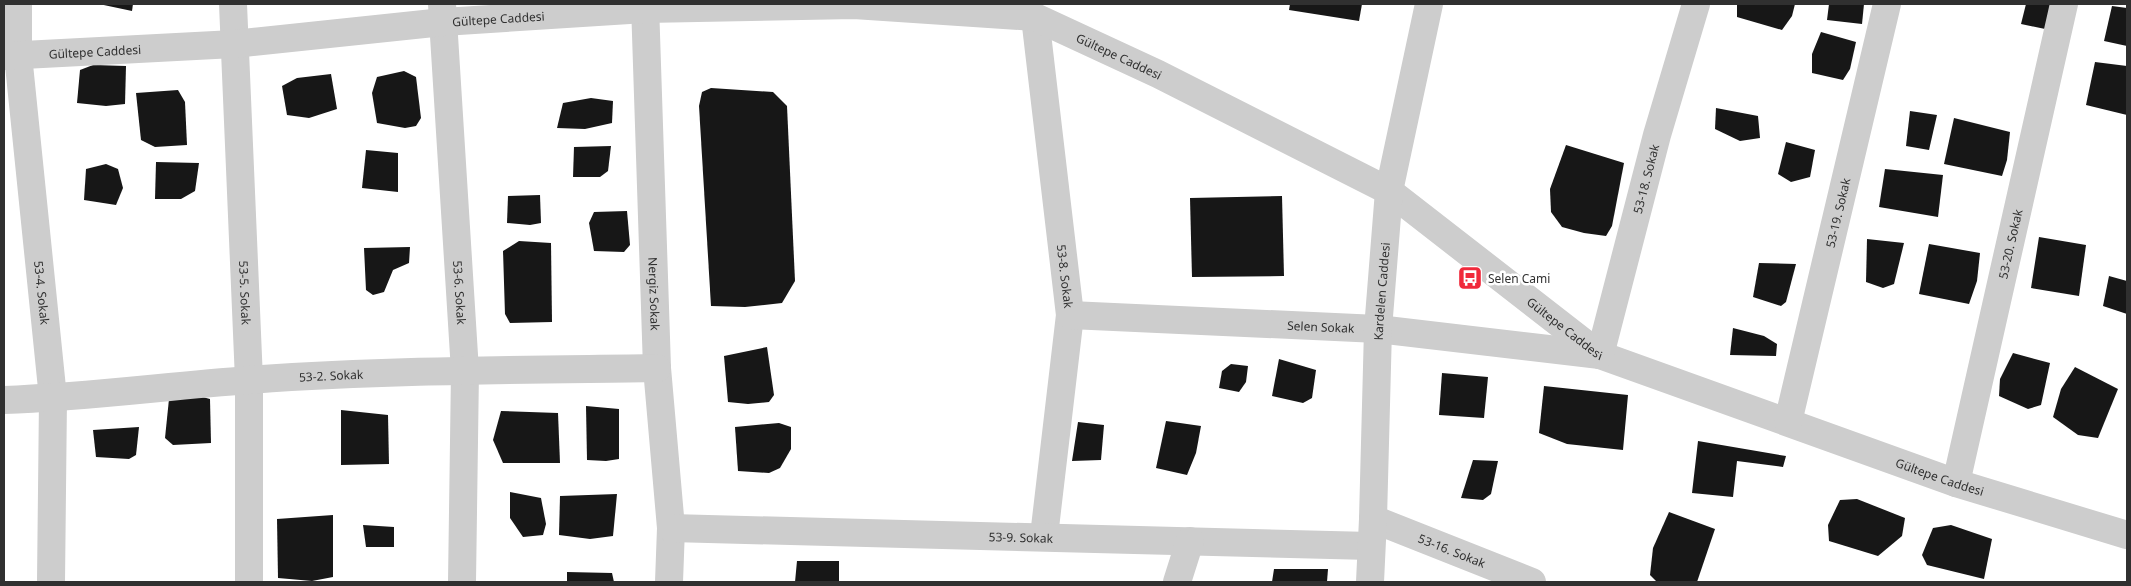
<svg xmlns="http://www.w3.org/2000/svg" width="2131" height="586" font-family="'Noto Sans',sans-serif">
<style>
.building{fill:#171717}
.lines{fill:none;stroke-linecap:round;stroke-linejoin:round}
.street{stroke:#cdcdcd;stroke-width:28}
.labels{text-anchor:middle;dominant-baseline:central;stroke-width:5;stroke-linejoin:round;paint-order:stroke}
.street-label{font-size:12px;fill:#303030;stroke:#fff}
.poi-label{font-size:12px;fill:#303030;stroke:#fff;text-anchor:start}
</style>
<rect width="100%" height="100%" fill="#fff"/>
<g class="building">
<polygon points="99,4 133,4 132,11"/>
<polygon points="1290,4 1362,4 1359,21 1289,10"/>
<polygon points="1737,4 1795,4 1792,16 1782,30 1737,17"/>
<polygon points="1829,4 1864,4 1862,24 1827,20"/>
<polygon points="2026,4 2060,4 2050,30 2021,24"/>
<polygon points="2112,6 2127,8 2127,46 2104,41"/>
<polygon points="1821,32 1856,42 1850,69 1843,80 1812,73 1812,54"/>
<polygon points="2095,62 2127,66 2127,115 2086,105"/>
<polygon points="93,65 126,66 125,104 106,106 77,103 80,70"/>
<polygon points="404,71 416,77 421,118 416,126 405,128 377,123 372,93 377,77"/>
<polygon points="331,74 337,109 309,118 287,115 282,86 297,78"/>
<polygon points="711,88 773,92 787,106 795,281 782,303 745,307 711,306 699,106 702,92"/>
<polygon points="178,90 185,102 187,145 155,147 141,140 136,93"/>
<polygon points="591,98 613,101 612,123 585,129 557,128 563,103"/>
<polygon points="1716,108 1758,116 1760,138 1740,141 1715,129"/>
<polygon points="1910,111 1937,115 1929,150 1906,146"/>
<polygon points="1954,118 2010,132 2007,160 2002,176 1944,164"/>
<polygon points="1786,142 1815,150 1810,177 1791,182 1778,174"/>
<polygon points="1566,145 1624,163 1612,226 1606,236 1584,233 1562,227 1551,212 1550,189"/>
<polygon points="611,146 608,171 600,177 573,177 574,147"/>
<polygon points="366,150 398,153 398,192 362,188"/>
<polygon points="156,162 199,163 195,191 181,199 155,199"/>
<polygon points="106,164 118,169 123,188 116,205 84,200 86,169"/>
<polygon points="1885,169 1943,175 1938,217 1879,207"/>
<polygon points="540,195 541,223 530,225 507,223 508,196"/>
<polygon points="1282,196 1284,276 1192,277 1190,198"/>
<polygon points="627,211 630,245 624,252 594,251 589,223 594,212"/>
<polygon points="2039,237 2086,245 2079,296 2031,288"/>
<polygon points="1867,239 1904,243 1894,284 1883,288 1866,282"/>
<polygon points="519,241 551,243 552,322 510,323 505,314 503,251"/>
<polygon points="1929,244 1980,253 1977,281 1969,304 1919,294"/>
<polygon points="410,247 409,263 393,270 384,292 373,295 366,290 364,248"/>
<polygon points="1759,263 1796,264 1786,302 1781,306 1753,297"/>
<polygon points="2109,276 2127,281 2127,314 2103,306"/>
<polygon points="1733,328 1764,336 1777,344 1776,356 1730,355"/>
<polygon points="767,347 774,395 769,402 748,404 728,402 724,356"/>
<polygon points="2013,353 2050,363 2041,405 2028,409 1999,396 2000,379"/>
<polygon points="1279,359 1316,370 1312,398 1303,403 1272,396"/>
<polygon points="1231,364 1248,366 1246,382 1239,392 1219,388 1222,371"/>
<polygon points="2075,367 2118,389 2098,438 2078,435 2053,417 2061,389"/>
<polygon points="1442,373 1488,377 1484,418 1439,415"/>
<polygon points="1544,386 1628,395 1623,450 1567,444 1539,433"/>
<polygon points="195,395 210,399 211,443 173,445 165,438 169,399"/>
<polygon points="586,406 619,409 619,459 606,461 587,460"/>
<polygon points="341,410 388,415 389,464 341,465"/>
<polygon points="501,411 558,413 560,463 503,463 493,440"/>
<polygon points="1166,421 1201,426 1196,453 1187,475 1156,468"/>
<polygon points="1078,422 1104,425 1101,460 1072,461"/>
<polygon points="779,423 791,427 791,449 780,468 769,473 738,471 735,427"/>
<polygon points="139,427 136,455 129,459 96,457 93,430"/>
<polygon points="1698,441 1786,456 1783,467 1737,461 1733,497 1692,493"/>
<polygon points="1473,460 1498,461 1491,494 1483,500 1461,498"/>
<polygon points="510,492 541,498 546,524 543,535 523,537 510,518"/>
<polygon points="617,494 613,536 590,539 559,535 560,496"/>
<polygon points="1857,499 1905,518 1902,536 1878,556 1829,541 1828,525 1840,500"/>
<polygon points="1669,512 1715,529 1697,582 1657,582 1650,575 1653,548"/>
<polygon points="333,515 333,577 312,581 278,578 277,519"/>
<polygon points="363,525 394,527 394,547 366,547"/>
<polygon points="1951,525 1992,539 1984,579 1927,565 1922,555 1933,528"/>
<polygon points="797,561 839,561 839,582 795,582"/>
<polygon points="1274,569 1328,569 1327,582 1272,582"/>
<polygon points="567,572 612,573 614,582 567,582"/>
</g>
<g class="lines">
<g class="street">
<path id="s1" d="M18,4V55L53,398L51,582"/>
<path id="s2" d="M233,4L249,380V582"/>
<path id="s3" d="M442,4L465,371L462,582"/>
<path id="s4" d="M645,4L657,368L671,528L669,582"/>
<path id="s5" d="M1035,17L1070,315L1044,536"/>
<path id="s6" d="M4,56L234,44L443,22L645,9L854,5L1035,17L1158,74L1389,191L1600,355L1956,483L2127,535"/>
<path id="s7" d="M1070,315L1378,329L1600,355"/>
<path id="s8" d="M1600,355L1657,135L1696,4"/>
<path id="s9" d="M4,400C86,397 167,386 249,380C385,370 521,370 657,368"/>
<path id="s10" d="M1788,422L1887,4"/>
<path id="s11" d="M1956,483L2064,4"/>
<path id="s12" d="M1373,519L1532,582"/>
<path id="s13" d="M671,528L1371,546"/>
<polyline points="1177,582 1190,541"/>
<path id="s14" d="M1370,582L1373,519L1378,329L1389,191L1429,4"/>
</g>
</g>
<defs>
<symbol id="bus-square" viewBox="-11 -11 22 22"><rect x="-9" y="-9" width="18" height="18" rx="4" fill="#f0293b" stroke="#fff"/><path d="M-5-6H5V4H4V6H2V4H-2V6H-4V4H-5ZM-3.5-4V0h7V-4ZM-3.5 1.2v1.5H-2V1.2ZM2 1.2v1.5H3.5V1.2Z" fill="#fff"/></symbol>
</defs>
<g fill-rule="evenodd">
<use href="#bus-square" x="1456" y="264" width="28" height="28"/>
</g>
<g class="labels">
<g class="street-label">
<text stroke="none"><textPath href="#s6" startOffset="496">Gültepe Caddesi</textPath></text>
<text stroke="none"><textPath href="#s6" startOffset="91">Gültepe Caddesi</textPath></text>
<text stroke="none"><textPath href="#s6" startOffset="1126">Gültepe Caddesi</textPath></text>
<text stroke="none"><textPath href="#s8" startOffset="182">53-18. Sokak</textPath></text>
<text stroke="none"><textPath href="#s10" startOffset="215">53-19. Sokak</textPath></text>
<text stroke="none"><textPath href="#s11" startOffset="245">53-20. Sokak</textPath></text>
<text stroke="none"><textPath href="#s5" startOffset="261">53-8. Sokak</textPath></text>
<text stroke="none"><textPath href="#s14" startOffset="291">Kardelen Caddesi</textPath></text>
<text stroke="none"><textPath href="#s1" startOffset="290">53-4. Sokak</textPath></text>
<text stroke="none"><textPath href="#s2" startOffset="289">53-5. Sokak</textPath></text>
<text stroke="none"><textPath href="#s3" startOffset="289">53-6. Sokak</textPath></text>
<text stroke="none"><textPath href="#s4" startOffset="290">Nergiz Sokak</textPath></text>
<text stroke="none"><textPath href="#s7" startOffset="251">Selen Sokak</textPath></text>
<text stroke="none"><textPath href="#s6" startOffset="1651">Gültepe Caddesi</textPath></text>
<text stroke="none"><textPath href="#s9" startOffset="328">53-2. Sokak</textPath></text>
<text stroke="none"><textPath href="#s6" startOffset="2056">Gültepe Caddesi</textPath></text>
<text stroke="none"><textPath href="#s13" startOffset="350">53-9. Sokak</textPath></text>
<text stroke="none"><textPath href="#s12" startOffset="85">53-16. Sokak</textPath></text>
</g>
<g class="poi-label">
<text x="1488" y="278">Selen Cami</text>
</g>
</g>
<rect width="2131" height="586" fill="none" stroke="#303030" stroke-width="10"/>
</svg>
